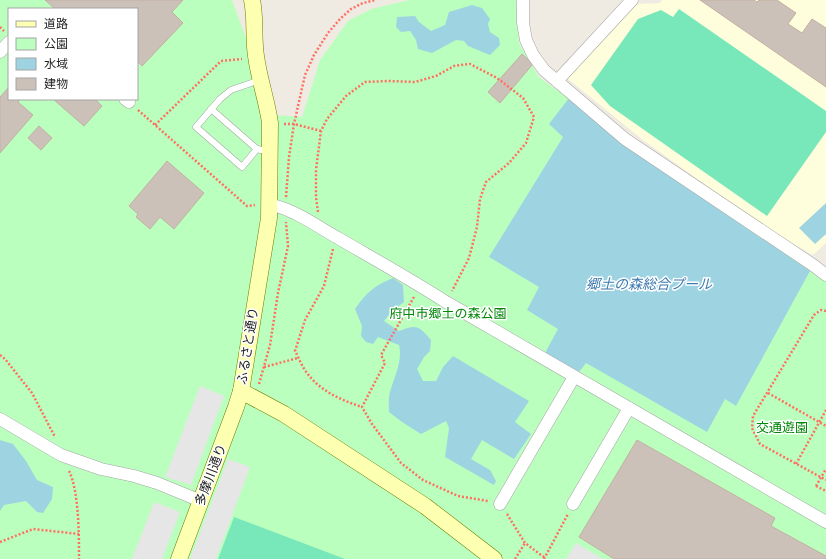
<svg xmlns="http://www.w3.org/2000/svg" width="826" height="559" font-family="'Nunito Sans','Noto Sans JP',sans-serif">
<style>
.education{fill:#fffedc}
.park{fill:#baffbe;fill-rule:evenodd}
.pitch{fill:#78e7b9}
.parking{fill:#e6e6e6}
.water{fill:#9ed4e2}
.building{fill:#ccc1b8;stroke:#c3b0a3}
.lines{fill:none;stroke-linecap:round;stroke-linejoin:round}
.lane-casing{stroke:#a5a5a5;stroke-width:7}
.street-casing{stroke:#a5a5a5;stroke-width:13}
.secondary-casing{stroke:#6f7900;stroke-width:17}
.path{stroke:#ff7064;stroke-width:2.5;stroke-dasharray:2 2;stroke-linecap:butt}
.lane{stroke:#fff;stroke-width:6}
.street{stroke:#fff;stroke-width:12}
.secondary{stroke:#fdffb1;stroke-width:16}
.path-bridge{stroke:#ff7064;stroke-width:2.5;stroke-dasharray:2 2;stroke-linecap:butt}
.labels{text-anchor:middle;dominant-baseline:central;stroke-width:3;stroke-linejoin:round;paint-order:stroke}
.park-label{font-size:13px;fill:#008708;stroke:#fff}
.street-label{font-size:13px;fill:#1e1e1e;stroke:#fff}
.water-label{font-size:14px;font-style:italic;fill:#3e7aaf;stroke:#fff}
</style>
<rect width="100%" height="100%" fill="#f0ebe2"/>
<polygon class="education" points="662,0 826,0 826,243 813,255 764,227 643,140 567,78 636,4 660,3"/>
<path class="park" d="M0,0H232L250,49L261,114L302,117L320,60L348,21L371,9L409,0H516L519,43L539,77L681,181L816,273L826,282V559H0ZM9,9H137V99H9Z"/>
<g class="pitch">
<polygon points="679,9 826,111 826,132 767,216 610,106 591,85 638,19 661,10 673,17"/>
<polygon points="234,517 345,559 218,559"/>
</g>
<g class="parking">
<polygon points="200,386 224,396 191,485 165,477"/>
<polygon points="228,459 250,467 216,559 190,559"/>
<polygon points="154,502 180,512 162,559 132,559"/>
<polygon points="576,543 603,559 566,559"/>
</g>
<g class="water">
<polygon points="472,5 482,8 490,19 488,24 490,32 499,38 500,45 490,55 468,46 464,41 456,40 432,53 418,49 416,40 410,31 401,32 396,27 397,17 415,16 419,22 431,31 445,25 449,12"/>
<polygon points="569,98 674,179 810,271 736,406 725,399 707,432 586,363 579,372 545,353 558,329 527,310 539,287 489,257 563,137 549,124"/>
<polygon points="826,203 826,234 815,244 799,228"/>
<path d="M393,278L403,285L404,302L392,311L384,321L399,331C417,324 419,326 431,340L430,351L424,357L417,369L423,381H436L443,367L453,356L529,401L515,422L531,434L514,459L482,440L471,459L490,470L496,481L494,485L445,457L449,428L446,421L421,434L402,422L389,412C389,406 388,399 390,392C394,377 403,361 399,345L378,337L373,344L366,342L361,336L362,326L355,309C367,292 374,286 393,278Z"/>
<polygon points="0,440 13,444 26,461 37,480 53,487 52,499 43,513 37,512 26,501 4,505 0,511"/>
</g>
<g class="building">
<polygon points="45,0 183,0 172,12 183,23 142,66 137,61 137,9 55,9"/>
<polygon points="700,0 754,0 757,2 759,0 777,0 796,13 788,24 802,33 812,19 826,28 826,87"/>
<polygon points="522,54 533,64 500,103 488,92"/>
<polygon points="9,87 9,99 20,99 18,102 33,115 0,153 0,97"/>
<polygon points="53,99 95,99 102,106 84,126"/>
<polygon points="39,126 52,138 41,150 28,138"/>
<polygon points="167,161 204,193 174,229 160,217 150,229 136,217 138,214 129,206"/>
<polygon points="637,440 775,518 771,526 826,556 826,559 614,559 579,537"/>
</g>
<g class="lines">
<defs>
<g id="lane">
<polyline points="211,109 257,149 261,150"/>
<polyline points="257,149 242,167 196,127 220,99 231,90 260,80"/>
</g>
<g id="street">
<polyline points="523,0 523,23 526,40 533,55 544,70 625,139 813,265 826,275"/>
<polyline points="0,52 9,42"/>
<polyline points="557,81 632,0"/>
<polyline points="125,99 129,102"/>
<path d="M276,206C298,212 318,227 338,238C374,259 410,279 446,302L826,522"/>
<polyline points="0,419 61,455 101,469 134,476 157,483 201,501"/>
<polyline points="500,504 574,377"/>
<polyline points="573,504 629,408"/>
</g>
<g id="secondary">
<polyline points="241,391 284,414 425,506 494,559"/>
<path d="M179,559L236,407L241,391L269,218L270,123C267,101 259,79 256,56C253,37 256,19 252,0"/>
</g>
</defs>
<use href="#lane" class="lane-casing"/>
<use href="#street" class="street-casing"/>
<use href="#secondary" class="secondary-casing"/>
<g class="path">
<polyline points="0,27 4,31"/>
<polyline points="138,110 247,206 255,205"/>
<polyline points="284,124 294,124 321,131"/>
<polyline points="155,125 221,61 242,59"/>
<polyline points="286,197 289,157 294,124 305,75 314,55 328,33 340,19 351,9 363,3 376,0"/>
<polyline points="318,212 316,197 316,170 321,131 327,119 346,96 365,82 389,81 415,82 436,76 454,66 470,64 497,78 523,98 534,117 526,143 509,163 486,182 480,199 477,227 469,258 452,291"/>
<path d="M333,249L324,286L305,320L295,351C299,358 302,367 307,373C320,391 341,400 362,407"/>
<polyline points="414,297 381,355 385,363 362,407 372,424 401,463 423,480 458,496 488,501"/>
<polyline points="826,311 821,310 814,315 753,416 752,428 760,444 826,480"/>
<polyline points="0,355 5,359 32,393 55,437"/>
<polyline points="264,367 298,358"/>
<polyline points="259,384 270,345 278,293 288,246 286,222"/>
<polyline points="768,393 826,426"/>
<polyline points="796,464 826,410"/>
<path d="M69,471C79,491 79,536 79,559"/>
<polyline points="816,486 826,491"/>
<polyline points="507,514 525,543 545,558"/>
<polyline points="0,542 33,529 79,534"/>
<polyline points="515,559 525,543"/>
<polyline points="544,559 568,514"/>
</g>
<use href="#lane" class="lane"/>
<use href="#street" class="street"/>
<use href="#secondary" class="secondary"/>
<polyline class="path-bridge" points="816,486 826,469"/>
</g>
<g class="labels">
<g class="park-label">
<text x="448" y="314">府中市郷土の森公園</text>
<text x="782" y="428">交通遊園</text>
</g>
<g class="street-label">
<text transform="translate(248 346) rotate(-81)">ふるさと通り</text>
<text transform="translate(211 475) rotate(-69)">多摩川通り</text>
</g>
<g class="water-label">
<text x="649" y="284">郷土の森総合プール</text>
</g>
</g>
<rect x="8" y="8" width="130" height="92" fill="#ffffff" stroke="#a5a5a5"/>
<rect x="16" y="21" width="20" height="6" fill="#fdffb1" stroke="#a5a5a5"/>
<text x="44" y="28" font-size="12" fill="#1e1e1e">道路</text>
<rect x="16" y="38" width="20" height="12" fill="#baffbe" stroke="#a5a5a5"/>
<text x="44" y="48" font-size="12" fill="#1e1e1e">公園</text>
<rect x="16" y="58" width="20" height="12" fill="#9ed4e2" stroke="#a5a5a5"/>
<text x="44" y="68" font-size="12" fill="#1e1e1e">水域</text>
<rect x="16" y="78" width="20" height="12" fill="#ccc1b8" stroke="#a5a5a5"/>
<text x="44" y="88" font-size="12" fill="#1e1e1e">建物</text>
</svg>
